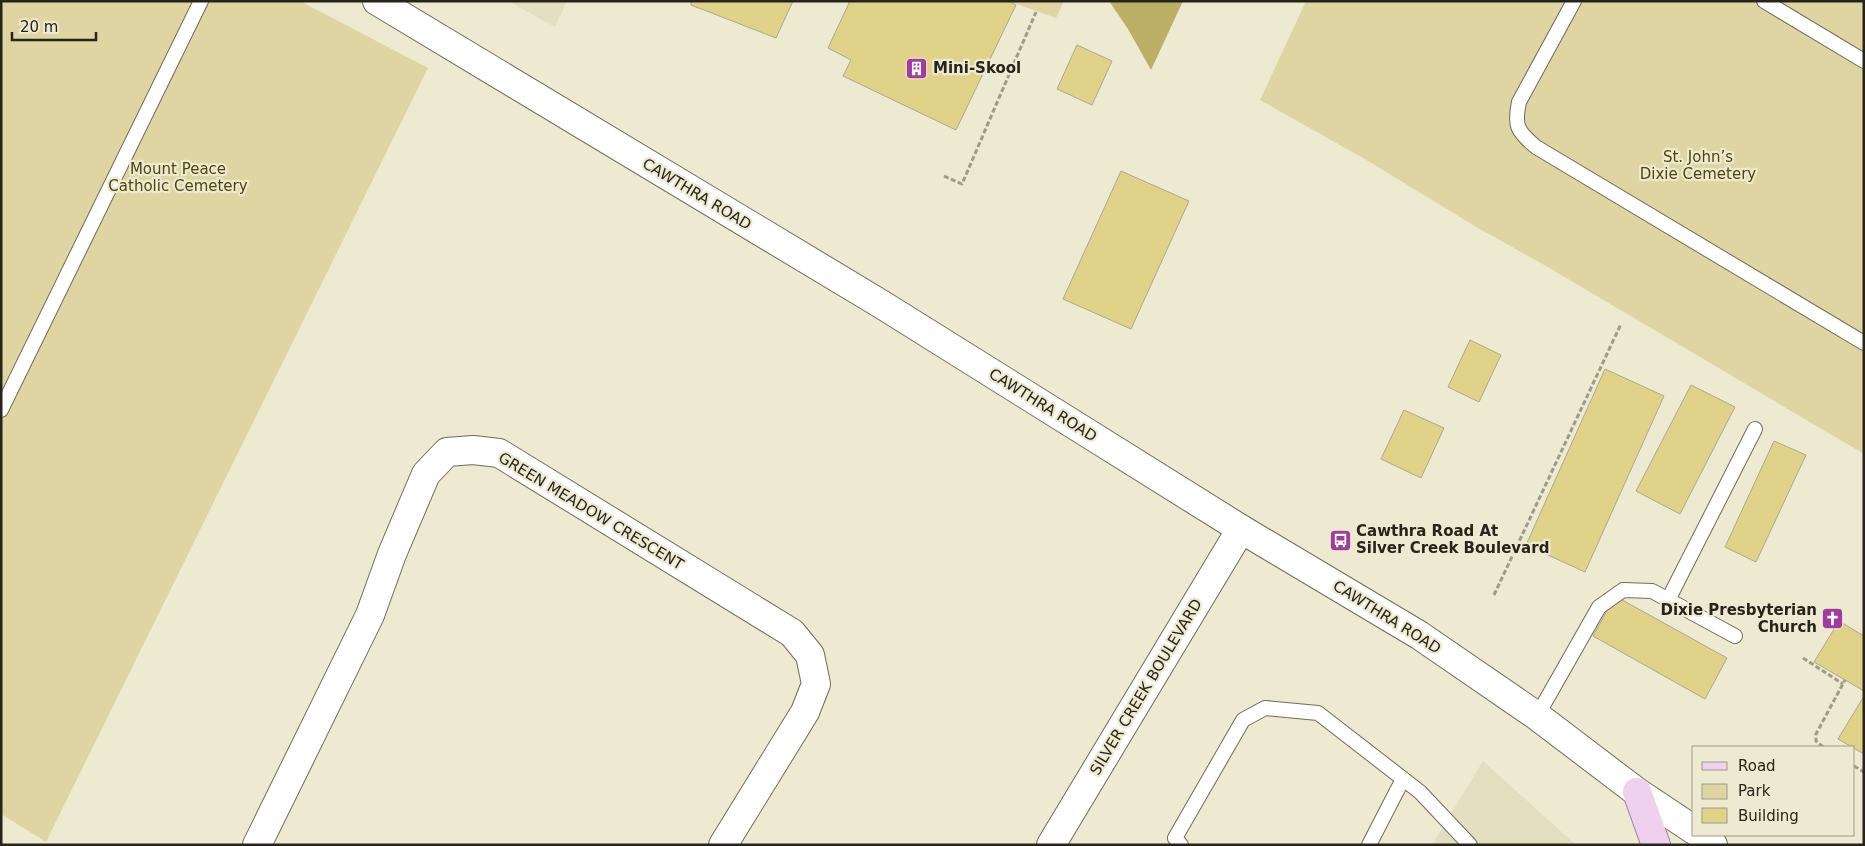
<svg xmlns="http://www.w3.org/2000/svg" width="1865" height="846" font-family="'DejaVu Sans',sans-serif">
<style>
.built{fill:#e3debf}
.green{fill:#dfd5a2}
.forest{fill:#bdaf66}
.building{fill:#e0d389;stroke:#aca891}
.lines{fill:none;stroke-linecap:round;stroke-linejoin:round}
.lane-casing{stroke:#6f6c56;stroke-width:16}
.street-casing{stroke:#6f6c56;stroke-width:30}
.secondary-casing{stroke:#6f6c56;stroke-width:30}
.primary-casing{stroke:#a27f9d;stroke-width:30}
.path{stroke:#9e9b88;stroke-width:3;stroke-dasharray:5 2.5;stroke-linecap:butt}
.lane{stroke:#fff;stroke-width:14}
.street{stroke:#fff;stroke-width:28}
.secondary{stroke:#fff;stroke-width:28}
.primary{stroke:#efd0ee;stroke-width:28}
.labels{text-anchor:middle;dominant-baseline:central;stroke-width:4.5;stroke-linejoin:round;paint-order:stroke}
.poi-label{font-size:15px;font-weight:bold;fill:#26241b;stroke:#eeead1;text-anchor:start}
.park-label{font-size:15px;fill:#4f450a;stroke:#eeead1}
.street-label{font-size:15px;fill:#26241b;stroke:#eeead1}
</style>
<rect width="100%" height="100%" fill="#eeead1"/>
<g class="built">
<polygon points="508,1 567,1 555,27"/>
<polygon points="1483,761 1576,845 1432,845"/>
</g>
<g class="green">
<polygon points="1,1 300,1 428,68 46,842 1,814"/>
<polygon points="1008,1 1064,1 1056,18"/>
<polygon points="1306,1 1864,1 1864,454 1546,266 1478,228 1363,158 1260,100"/>
</g>
<polygon class="forest" points="1109,1 1183,1 1151,70 1128,29"/>
<g class="building">
<polygon points="691,1 793,1 776,38 691,5"/>
<polygon points="850,1 1008,1 1016,5 956,130 843,76 851,60 828,48"/>
<polygon points="1077,45 1112,61 1092,105 1057,89"/>
<polygon points="1121,171 1189,201 1131,329 1063,299"/>
<polygon points="1470,340 1501,355 1479,402 1448,387"/>
<polygon points="1605,369 1664,396 1585,572 1526,545"/>
<polygon points="1691,385 1735,407 1680,514 1636,491"/>
<polygon points="1404,410 1444,428 1421,478 1381,459"/>
<polygon points="1774,441 1806,455 1756,562 1725,547"/>
<polygon points="1615,596 1727,658 1705,699 1593,636"/>
<polygon points="1839,621 1864,636 1864,691 1814,662"/>
<polygon points="1864,696 1864,754 1838,739"/>
</g>
<g class="lines">
<defs>
<g id="lane">
<path d="M1574,1L1519,102C1514,126 1517,131 1536,147L1864,343"/>
<polyline points="1764,1 1864,61"/>
<polyline points="1,410 201,1"/>
<polyline points="1668,600 1755,429"/>
<polyline points="1537,716 1599,607 1623,590 1652,591 1735,636"/>
<polyline points="1181,845 1175,838 1243,720 1265,708 1318,713 1420,792 1470,845"/>
<polyline points="1369,845 1403,779"/>
</g>
<polyline id="street" points="257,845 370,615 392,554 426,474 447,452 473,450 499,453 792,633 810,655 816,684 805,712 723,845"/>
<g id="secondary">
<polyline points="377,1 881,304 1241,529 1419,635 1537,716 1637,792 1694,830"/>
<polyline points="1700,835 1713,845"/>
<polyline points="1051,845 1241,529"/>
</g>
<polyline id="primary" points="1637,792 1656,845"/>
</defs>
<use href="#lane" class="lane-casing"/>
<use href="#street" class="street-casing"/>
<use href="#secondary" class="secondary-casing"/>
<use href="#primary" class="primary-casing"/>
<g class="path">
<polyline points="944,176 962,184 1036,12"/>
<polyline points="1494,595 1621,324"/>
<polyline points="1803,658 1843,684"/>
<polyline points="1823,747 1816,741 1816,734 1845,680"/>
<polyline points="1854,766 1864,772"/>
</g>
<use href="#lane" class="lane"/>
<use href="#street" class="street"/>
<use href="#secondary" class="secondary"/>
<use href="#primary" class="primary"/>
</g>
<defs>
<symbol id="building-square" viewBox="-11 -11 22 22"><rect x="-9" y="-9" width="18" height="18" rx="4" fill="#a03b9f" stroke="#eeead1"/><path d="M-4-6H4V6H1V3H-1V6H-4ZM-2.5-4.3h1.7v1.8h-1.7ZM.8-4.3h1.7v1.8H.8ZM-2.5-1h1.7V.8h-1.7ZM.8-1h1.7V.8H.8Z" fill="#fff"/></symbol>
<symbol id="bus-square" viewBox="-11 -11 22 22"><rect x="-9" y="-9" width="18" height="18" rx="4" fill="#a03b9f" stroke="#eeead1"/><path d="M-5-6H5V4H4V6H2V4H-2V6H-4V4H-5ZM-3.5-4V0h7V-4ZM-3.5 1.2v1.5H-2V1.2ZM2 1.2v1.5H3.5V1.2Z" fill="#fff"/></symbol>
<symbol id="church-square" viewBox="-11 -11 22 22"><rect x="-9" y="-9" width="18" height="18" rx="4" fill="#a03b9f" stroke="#eeead1"/><path d="M-1.2-6h2.4v3.5h3.3v2.4h-3.3V6h-2.4V-.1h-3.3v-2.4h3.3Z" fill="#fff"/></symbol>
</defs>
<g fill-rule="evenodd">
<use href="#building-square" x="904" y="56" width="25" height="25"/>
<use href="#bus-square" x="1328" y="528" width="25" height="25"/>
<use href="#church-square" x="1820" y="606" width="25" height="25"/>
</g>
<g class="labels">
<g class="poi-label">
<text x="933" y="68">Mini-Skool</text>
<text x="1356" y="531">Cawthra Road At<tspan x="1356" dy="17">Silver Creek Boulevard</tspan></text>
<text x="1817" y="610" text-anchor="end">Dixie Presbyterian<tspan x="1817" dy="17">Church</tspan></text>
</g>
<g class="park-label">
<text x="1698" y="157">St. John’s<tspan x="1698" dy="17">Dixie Cemetery</tspan></text>
<text x="178" y="169">Mount Peace<tspan x="178" dy="17">Catholic Cemetery</tspan></text>
</g>
<g class="street-label">
<text transform="translate(697 194) rotate(31)">CAWTHRA ROAD</text>
<text transform="translate(1043 405) rotate(32)">CAWTHRA ROAD</text>
<text transform="translate(591 511) rotate(31)">GREEN MEADOW CRESCENT</text>
<text transform="translate(1387 617) rotate(32)">CAWTHRA ROAD</text>
<text transform="translate(1146 687) rotate(-59)">SILVER CREEK BOULEVARD</text>
</g>
</g>
<rect width="1865" height="846" fill="none" stroke="#26241b" stroke-width="5"/>
<rect x="1692" y="746" width="162" height="90" fill="#eeead1" stroke="#9e9b88"/>
<rect x="1702" y="762" width="25" height="8" fill="#efd0ee" stroke="#9e9b88"/>
<text x="1738" y="771" font-size="15" fill="#26241b">Road</text>
<rect x="1702" y="784" width="25" height="15" fill="#dfd5a2" stroke="#9e9b88"/>
<text x="1738" y="796" font-size="15" fill="#26241b">Park</text>
<rect x="1702" y="808" width="25" height="15" fill="#e0d389" stroke="#9e9b88"/>
<text x="1738" y="821" font-size="15" fill="#26241b">Building</text>
<path d="M12 32v8h84v-8" fill="none" stroke="#26241b" stroke-width="2.5"/>
<text x="20" y="32" font-size="15" fill="#26241b" stroke="#eeead1" stroke-width="4" paint-order="stroke">20 m</text>
</svg>
